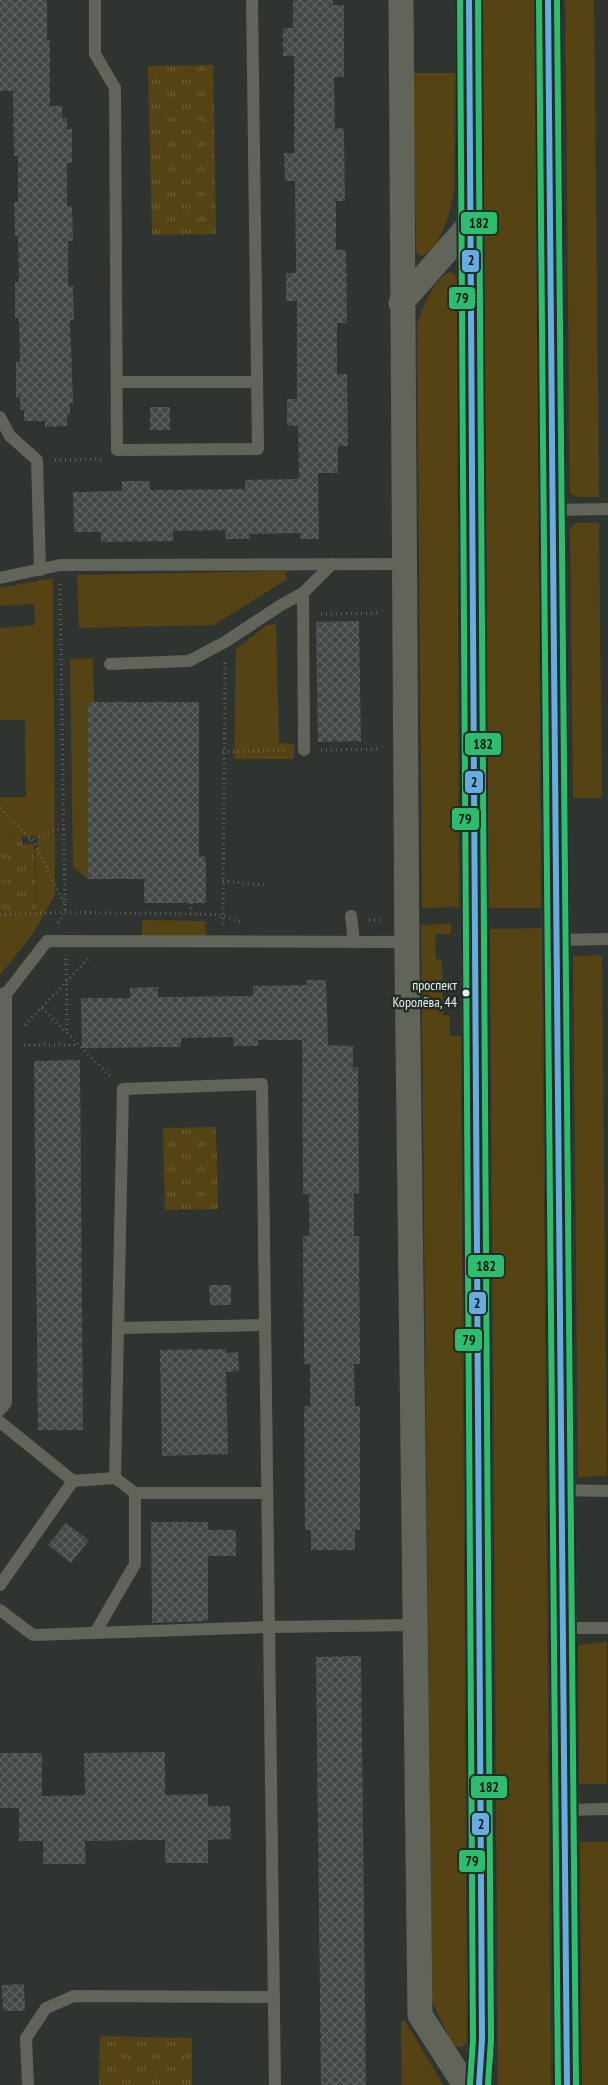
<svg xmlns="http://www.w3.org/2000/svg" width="608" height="2085" font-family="'PT Sans Narrow',sans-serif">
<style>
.green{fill:#554314}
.park{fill:url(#park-tufts)}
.building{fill:url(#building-cross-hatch)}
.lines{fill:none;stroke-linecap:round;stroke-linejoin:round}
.path{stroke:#60645b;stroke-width:3;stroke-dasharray:1 4;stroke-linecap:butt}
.service{stroke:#616459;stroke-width:12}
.minor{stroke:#616459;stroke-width:25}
.tertiary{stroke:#616459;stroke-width:28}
.bus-1-casing{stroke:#232c25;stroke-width:10}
.bus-2-casing{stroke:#232c25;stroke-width:10}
.bus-3-casing{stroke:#232c25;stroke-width:10}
.bus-1{stroke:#67acde;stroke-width:6}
.bus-2{stroke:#2cbe6e;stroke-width:6}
.bus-3{stroke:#2cbe6e;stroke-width:6}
.bus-dot{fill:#e7ede8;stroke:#232c25;stroke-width:2}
.labels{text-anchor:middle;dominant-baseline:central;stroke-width:5;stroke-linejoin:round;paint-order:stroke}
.bus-label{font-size:14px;fill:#e7ede8;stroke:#232c25;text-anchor:end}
.line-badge{stroke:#232c25;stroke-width:2}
.pale-badge-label{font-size:14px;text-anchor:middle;font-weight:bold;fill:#111}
</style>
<defs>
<pattern id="park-tufts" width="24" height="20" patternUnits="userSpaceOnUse" patternTransform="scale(1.25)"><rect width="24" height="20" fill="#554314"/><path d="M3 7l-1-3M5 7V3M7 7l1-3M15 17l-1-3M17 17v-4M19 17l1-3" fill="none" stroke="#6d5e36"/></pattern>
<pattern id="building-cross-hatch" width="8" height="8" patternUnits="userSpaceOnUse" patternTransform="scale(1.25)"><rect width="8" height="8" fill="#434846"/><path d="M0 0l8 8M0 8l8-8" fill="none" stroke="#5e6361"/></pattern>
</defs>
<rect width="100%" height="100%" fill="#2f3430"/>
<g class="green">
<polygon points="483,0 535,0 541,908 488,908"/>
<polygon points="565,0 594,0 599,497 576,497 570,493"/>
<path d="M413,73H455L454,192C450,211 442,246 422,256L418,255L416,251Z"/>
<path d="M451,272L455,275L457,282L459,907L422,908L417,326C421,311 434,276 451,272Z"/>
<polygon points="576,523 599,523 602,798 573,798 570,528"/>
<polygon points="286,571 286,580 214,625 79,628 77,575"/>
<polygon points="53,578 55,895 32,935 0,975 0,915 37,913 35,849 38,848 37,836 0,837 0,797 26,797 25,720 0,720 0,628 35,625 34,604 0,606 0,588"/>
<polygon points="276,624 279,743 294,744 294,759 234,759 236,649 267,625"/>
<polygon points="93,658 94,702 88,702 88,879 73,867 70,659"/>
<polygon points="142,920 205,921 206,937 142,937"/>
<polygon points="451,924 451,934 435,934 436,959 442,959 443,1015 450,1016 450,1036 461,1036 467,2038 466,2044 461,2047 456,2047 452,2044 432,2001 421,925"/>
<polygon points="542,928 551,2085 498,2085 490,929"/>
<polygon points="602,955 607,1476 578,1477 573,956"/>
<polygon points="607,1642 607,1784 579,1784 578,1645"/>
<polygon points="580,1842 608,1842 608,2085 582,2085"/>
<polygon points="401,2021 405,2021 443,2085 402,2085"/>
</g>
<g class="park">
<polygon points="213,65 216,234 152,235 148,66"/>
<polygon points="0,837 22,837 22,845 34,844 37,913 0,915"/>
<polygon points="216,1127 218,1209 165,1210 163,1128"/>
<polygon points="100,2036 192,2038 192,2085 99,2085"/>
</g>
<g class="building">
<polygon points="0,0 47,0 47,40 50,40 50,106 62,106 62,118 67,118 67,129 72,129 72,163 67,163 67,206 72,206 73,241 68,241 68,286 73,286 74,320 70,320 73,403 70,403 70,415 67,415 67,426 45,427 45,421 24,421 24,410 20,410 20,397 16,397 16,362 20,362 19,318 15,318 15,282 19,282 18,236 15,236 14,202 18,202 18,156 14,156 13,91 0,91"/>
<polygon points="293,0 333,0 333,5 344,5 344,77 334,77 335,129 344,128 345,201 336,201 336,250 346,250 347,323 337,323 337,374 347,374 348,446 338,446 338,473 318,473 319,539 300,539 300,533 250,534 250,539 226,539 225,530 173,531 173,541 101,542 101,532 74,532 73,492 122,491 122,481 150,481 150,490 245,489 245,480 299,479 298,426 287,426 287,399 297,399 297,301 286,301 286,273 296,273 295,181 285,181 284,153 294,153 294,56 283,56 283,28 293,28"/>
<rect x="150" y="407" width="20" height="23"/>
<polygon points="359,621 361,741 318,742 316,622"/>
<polygon points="88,702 199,702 199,856 206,857 206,903 144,903 144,879 88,879"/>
<polygon points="306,980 326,980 328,1045 353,1046 353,1068 358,1067 359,1194 354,1193 354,1236 359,1236 360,1364 354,1364 355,1406 360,1406 360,1530 355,1530 355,1550 311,1550 311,1530 305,1530 304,1406 310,1406 310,1364 304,1364 303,1236 309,1236 309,1194 303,1194 302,1040 258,1040 258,1046 234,1046 233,1037 181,1038 181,1047 82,1048 81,998 130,998 130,988 158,987 158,997 253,996 253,986 307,985"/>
<polygon points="80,1060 83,1430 38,1430 34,1061"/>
<polygon points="209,1285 231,1285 231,1305 210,1305"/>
<polygon points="226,1349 226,1353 238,1352 239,1371 226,1372 228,1454 162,1456 160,1350"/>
<polygon points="151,1522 208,1522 208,1530 236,1530 236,1556 208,1556 208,1621 152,1623"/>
<polygon points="66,1523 89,1540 71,1563 48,1545"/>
<polygon points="361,1656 366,2085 321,2085 316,1657"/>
<polygon points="165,1752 165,1795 208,1794 208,1806 230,1806 231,1839 208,1840 208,1863 165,1863 165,1840 140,1840 85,1841 86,1864 43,1864 43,1841 19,1841 19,1808 0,1808 0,1753 42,1753 42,1796 85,1795 84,1753"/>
<polygon points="24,1984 25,2011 3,2011 2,1985"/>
</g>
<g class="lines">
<g class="path">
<polyline points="55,460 101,459"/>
<polyline points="321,614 380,613"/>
<polyline points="321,750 380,749"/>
<polyline points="223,752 287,750"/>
<polyline points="0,808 34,842 64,903"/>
<path d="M29,839C42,838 51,828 64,829"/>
<polyline points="223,881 265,885"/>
<polyline points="191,903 191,914"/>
<polyline points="0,915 65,912 191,914 223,915 240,922"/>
<polyline points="369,920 383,920"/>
<polyline points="58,923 65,912 60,584"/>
<polyline points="223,924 225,662"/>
<polyline points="66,959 67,1033"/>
<polyline points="42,1008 110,1076"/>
<polyline points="25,1025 88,959"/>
<polyline points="24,1045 78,1045"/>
</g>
<g class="service">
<polyline points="95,0 95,54 115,88 117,450 258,449 252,0"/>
<polyline points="118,382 257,382"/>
<polyline points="0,417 10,436 37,460 40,570"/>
<polyline points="553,510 608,509"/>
<polyline points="0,578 60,565 404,564"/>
<polyline points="303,593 304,750"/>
<polyline points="110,664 189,661 225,642 281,605 303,593 332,564"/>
<polyline points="351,916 354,942"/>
<polyline points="557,940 608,939"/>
<polyline points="0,994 6,994 47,941 407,942"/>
<polyline points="119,1328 265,1325"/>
<polyline points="0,1410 6,1403 6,994"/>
<polyline points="0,1422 73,1481 115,1478"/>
<polyline points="562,1490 608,1491"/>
<polyline points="266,1493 135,1493 115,1478 123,1089 262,1084 269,1627 415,1625"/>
<polyline points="0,1585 73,1481"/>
<polyline points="0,1610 33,1635 269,1627 275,2085"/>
<polyline points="563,1628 608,1628"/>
<polyline points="95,1633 135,1564 135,1493"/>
<polyline points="564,1810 608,1809"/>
<polyline points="28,2085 26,2038 46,2008 74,1996 274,1997"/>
</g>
<g class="minor">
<path d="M401,0C401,672 412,1343 420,2015L465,2085"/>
<polyline points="401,303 471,223"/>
</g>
<g class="tertiary">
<polyline points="469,0 482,2040 479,2085"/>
<polyline points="548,0 567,2085"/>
</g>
<defs>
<g id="bus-1">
<polyline points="469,0 482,2040 479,2085"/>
<polyline points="548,0 567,2085"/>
</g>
<g id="bus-2">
<polyline points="460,0 473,2040 470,2084"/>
<polyline points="539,0 558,2085"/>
</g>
<g id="bus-3">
<polyline points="478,0 491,2040 488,2085"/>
<polyline points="557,0 576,2085"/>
</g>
</defs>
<use href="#bus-1" class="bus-1-casing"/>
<use href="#bus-2" class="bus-2-casing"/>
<use href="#bus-3" class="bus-3-casing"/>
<use href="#bus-1" class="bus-1"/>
<use href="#bus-2" class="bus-2"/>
<use href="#bus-3" class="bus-3"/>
</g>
<circle class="bus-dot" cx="466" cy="993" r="4.5"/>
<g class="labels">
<g class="bus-label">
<text x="457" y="985">проспект<tspan x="457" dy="17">Королёва, 44</tspan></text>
</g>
</g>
<g class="line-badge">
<rect x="460" y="211" width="38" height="24" rx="5" fill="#2cbe6e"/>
<rect x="461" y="249" width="19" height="24" rx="5" fill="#67acde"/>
<rect x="448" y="286" width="28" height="24" rx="5" fill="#2cbe6e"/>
<rect x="464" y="732" width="38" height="24" rx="5" fill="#2cbe6e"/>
<rect x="464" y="770" width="20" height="24" rx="5" fill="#67acde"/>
<rect x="451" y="807" width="29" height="24" rx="5" fill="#2cbe6e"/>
<rect x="467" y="1254" width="38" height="24" rx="5" fill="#2cbe6e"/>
<rect x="468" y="1291" width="19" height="24" rx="5" fill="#67acde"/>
<rect x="454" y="1328" width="29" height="24" rx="5" fill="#2cbe6e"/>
<rect x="470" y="1775" width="38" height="24" rx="5" fill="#2cbe6e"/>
<rect x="471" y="1812" width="19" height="24" rx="5" fill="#67acde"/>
<rect x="458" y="1849" width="28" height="24" rx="5" fill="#2cbe6e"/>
</g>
<g class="pale-badge-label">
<text x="479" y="228">182</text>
<text x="471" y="265">2</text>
<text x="462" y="303">79</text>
<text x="483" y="749">182</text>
<text x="474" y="787">2</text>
<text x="465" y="824">79</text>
<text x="486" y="1271">182</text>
<text x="477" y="1308">2</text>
<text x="469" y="1345">79</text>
<text x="489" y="1792">182</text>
<text x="481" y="1829">2</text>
<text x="472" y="1866">79</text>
</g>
</svg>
